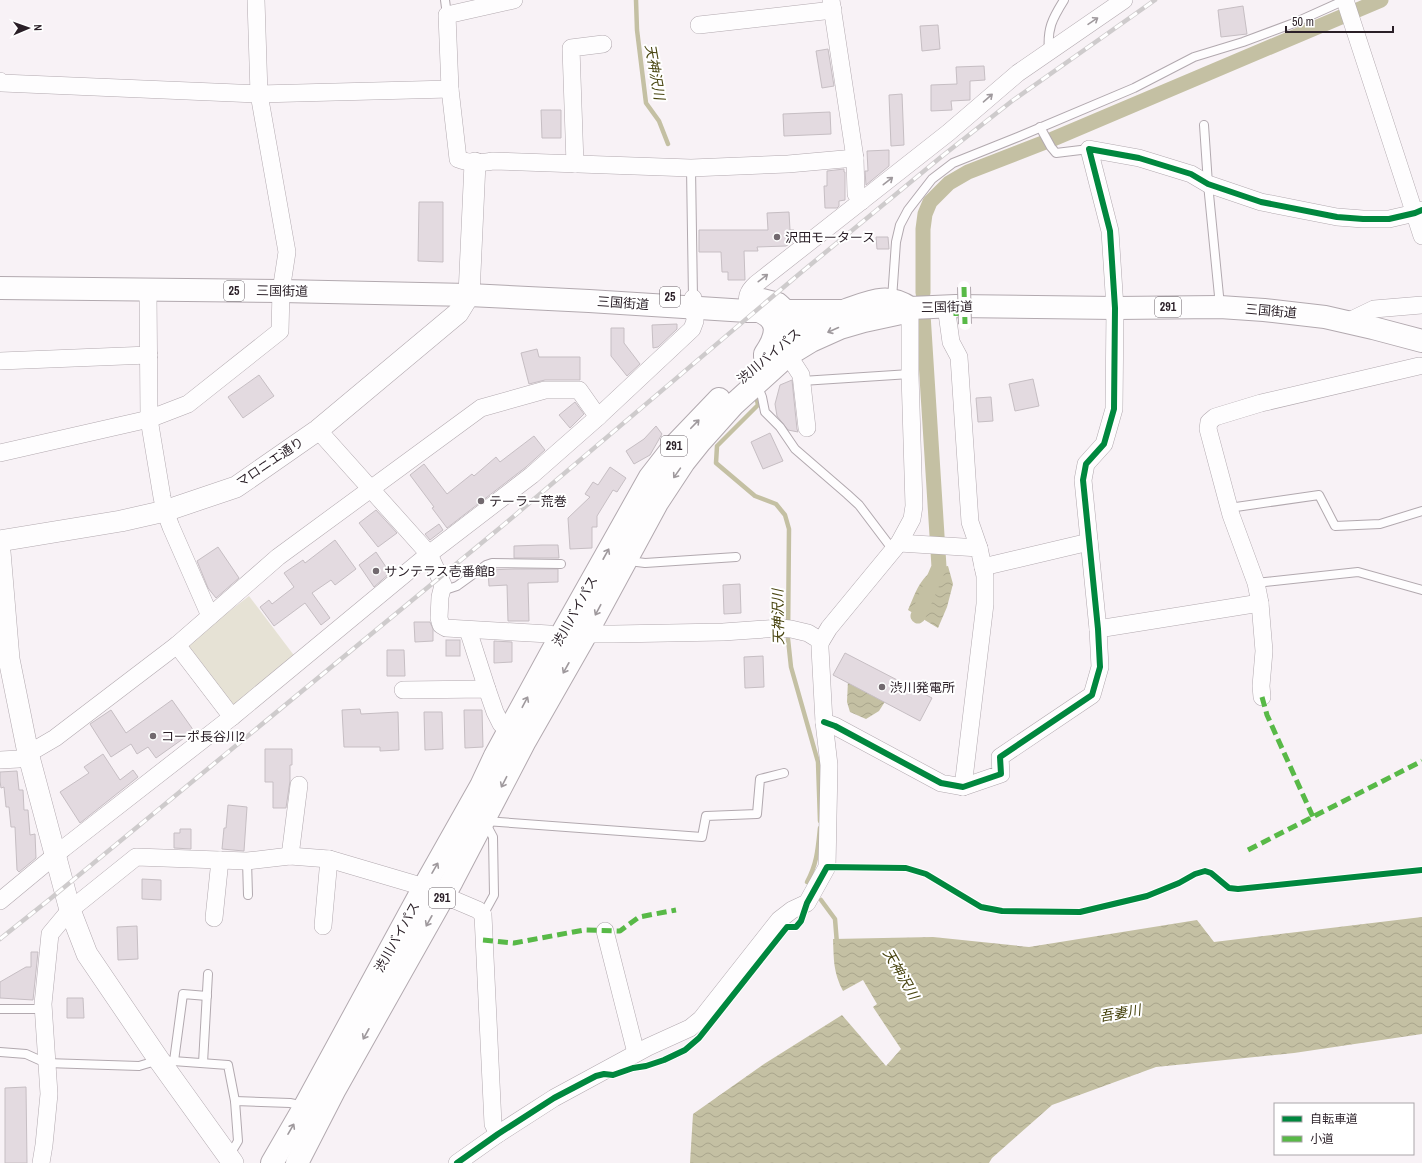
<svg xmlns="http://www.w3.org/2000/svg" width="1422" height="1163" font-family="'Archivo Narrow','Noto Sans JP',sans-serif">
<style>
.park{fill:#e6e2d5}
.water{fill:url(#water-waves)}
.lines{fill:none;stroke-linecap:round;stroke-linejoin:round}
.stream{stroke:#c4c0a3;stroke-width:4.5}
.canal{stroke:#c4c0a3;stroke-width:15}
.building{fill:#e3dae0;stroke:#c6bec3}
.service-casing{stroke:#b2a9af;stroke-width:10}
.minor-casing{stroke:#b2a9af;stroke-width:18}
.tertiary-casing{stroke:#b2a9af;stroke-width:22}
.primary-casing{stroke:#b2a9af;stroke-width:24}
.trunk-casing{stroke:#b2a9af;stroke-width:24}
.service{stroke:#fefdfe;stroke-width:8}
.minor{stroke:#fefdfe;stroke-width:17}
.tertiary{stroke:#fefdfe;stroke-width:21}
.primary{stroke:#fefdfe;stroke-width:22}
.trunk{stroke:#fefdfe;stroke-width:22}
.rail-casing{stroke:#cecbcc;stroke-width:4.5}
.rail{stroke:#fff;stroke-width:3;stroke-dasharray:9;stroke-linecap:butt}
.pedestrian-bridge-casing{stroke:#b2a9af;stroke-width:14;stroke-linecap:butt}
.pedestrian-bridge{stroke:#fefdfe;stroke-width:12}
.quiet{stroke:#58b947;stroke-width:5;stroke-dasharray:10 5;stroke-linecap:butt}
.cycleway-casing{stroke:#fff;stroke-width:8}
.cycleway{stroke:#00873e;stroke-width:6}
.oneway{stroke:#9f999d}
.poi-dot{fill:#72696f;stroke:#fff;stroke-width:1.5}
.labels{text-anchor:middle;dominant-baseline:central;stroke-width:4;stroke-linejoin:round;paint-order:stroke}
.shield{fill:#fff;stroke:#6a6268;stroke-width:1}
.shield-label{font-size:12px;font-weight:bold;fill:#2a1f27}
.poi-label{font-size:13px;fill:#2a1f27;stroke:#fff;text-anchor:start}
.street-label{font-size:13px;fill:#2a1f27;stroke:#fff}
.water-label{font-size:14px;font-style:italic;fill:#48440f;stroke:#fff}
</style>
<defs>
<pattern id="water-waves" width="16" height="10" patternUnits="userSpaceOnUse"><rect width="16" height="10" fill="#c4c0a3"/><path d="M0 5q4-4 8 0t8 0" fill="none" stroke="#a9a58c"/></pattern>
</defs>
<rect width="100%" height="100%" fill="#f8f2f6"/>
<polygon class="park" points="249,596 296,658 234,708 188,651 188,643"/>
<g class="water">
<path d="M948,566L953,584L947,607L938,628L908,610C917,590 922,569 948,566Z"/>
<polygon points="848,680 886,700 879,711 866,719 850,712 847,702"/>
<path d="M1422,917V1034L1294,1053L1156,1067L1052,1105L992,1158L989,1163H690L693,1114L764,1064L842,1015L886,1066L901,1049L873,1007L877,1004L863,980L843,991C833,971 834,960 833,939L933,937L1029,947L1197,920L1214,942Z"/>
</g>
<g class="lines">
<g class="stream">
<polyline points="636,0 637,30 646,103 659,121 668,144"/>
<polyline points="757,400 758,405 717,446 716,463 755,496 776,504 785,515 789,529 788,639 791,667 818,762 820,821"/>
<path d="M807,882C817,864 818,848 820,828"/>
<polyline points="821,900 835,919 837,944"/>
</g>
<g class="canal">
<polyline points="923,293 923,229 925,214 930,202 949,183 968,172 1053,139 1381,0"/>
<polyline points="918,616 939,567 923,314"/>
</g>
</g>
<g class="building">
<polygon points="1243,6 1247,34 1221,37 1218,10"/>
<polygon points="938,25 940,49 922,51 920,26"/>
<polygon points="828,49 834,86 822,88 816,51"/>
<polygon points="984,66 985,80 970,81 970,100 951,101 952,110 931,111 931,85 957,84 956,67"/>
<polygon points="902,94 904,145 891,146 889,95"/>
<polygon points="541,110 561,110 561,138 542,138"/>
<polygon points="830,112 831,134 784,136 783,114"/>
<polygon points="889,150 889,166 866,185 865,171 868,171 867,151"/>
<polygon points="844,169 844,172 845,172 845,200 839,201 839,206 837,208 825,208 824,186 827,186 827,171"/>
<polygon points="419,202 443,202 443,262 418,261"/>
<polygon points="789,212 790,230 794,230 794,241 786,246 757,247 758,251 744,251 745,280 728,280 728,272 722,272 721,252 699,252 699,230 768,230 767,213"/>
<polygon points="876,237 888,237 889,249 877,249"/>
<polygon points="677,324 677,329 658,347 653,348 652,325"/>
<polygon points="611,328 624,328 624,343 640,364 627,376 611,356"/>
<polygon points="537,349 539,357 580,357 580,380 545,380 529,384 521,353"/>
<polygon points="259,375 274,396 243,418 228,397"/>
<polygon points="1033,379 1039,406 1015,411 1009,384"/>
<polygon points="792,380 797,429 798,432 788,430 777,416 775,404 780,385"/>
<polygon points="991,397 993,421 978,422 976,398"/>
<polygon points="575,402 584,414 570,428 559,415"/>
<polygon points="656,426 662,434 650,455 634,464 626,451 644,439"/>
<polygon points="770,433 783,461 763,469 751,442"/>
<polygon points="534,436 545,450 526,467 447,528 432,508 434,507 410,475 424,464 447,494 472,474 474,476 496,457 500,462"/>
<polygon points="610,467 626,478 617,492 613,490 597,516 597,527 592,527 592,548 570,549 568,518 590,497 585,494 593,482 598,485"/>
<polygon points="376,510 397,533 378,547 359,523"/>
<polygon points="439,524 443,530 430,540 425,534"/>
<polygon points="335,540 356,569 335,585 331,580 312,593 330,618 321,625 305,603 274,626 260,607 269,600 272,604 294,587 284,573 303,560 305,563"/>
<polygon points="542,545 558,545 559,558 514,558 514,546"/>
<polygon points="218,547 239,578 216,598 208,588 197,561"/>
<polygon points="376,552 390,573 374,587 359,565"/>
<polygon points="514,569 558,569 558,582 528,583 529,621 508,621 507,585 489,586 488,570"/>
<polygon points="740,584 741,613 724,614 723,585"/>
<polygon points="414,622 430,622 433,629 433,641 415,642"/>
<rect x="446" y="640" width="14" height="16"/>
<polygon points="494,641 512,642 512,662 494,663"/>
<polygon points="387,650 404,650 405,676 387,676"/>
<polygon points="845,653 932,698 920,721 833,675"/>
<polygon points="763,656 764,687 745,688 744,657"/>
<polygon points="172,700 194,731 156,758 148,747 137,754 131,744 111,757 90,724 111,710 126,733"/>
<polygon points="360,709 361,714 398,712 399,750 380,751 380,747 344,747 342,710"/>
<polygon points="464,710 482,710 483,747 465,748"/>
<polygon points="424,712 442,712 443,749 425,750"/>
<polygon points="265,749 292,749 292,765 290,765 290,781 286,808 273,808 273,782 265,782"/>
<polygon points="103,754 120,780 133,770 138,777 80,823 60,792 89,773 84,767"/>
<polygon points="17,771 19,790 23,790 24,810 28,810 30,835 35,834 36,858 19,872 17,870 15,827 11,827 9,807 6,807 4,787 1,788 0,781 0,772"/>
<polygon points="228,805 247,807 244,851 222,849 224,828 226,828"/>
<polygon points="180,829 191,829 191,849 174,848 174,833 180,833"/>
<polygon points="142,879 161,880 161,900 142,899"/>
<polygon points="137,926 138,959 118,960 117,927"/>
<polygon points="31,952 38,952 33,1000 0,998 0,982 26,967 31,967"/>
<polygon points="67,998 83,998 84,1018 67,1018"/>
<polygon points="26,1087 27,1163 5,1163 5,1088"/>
</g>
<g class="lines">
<defs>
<g id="service">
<polyline points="445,0 447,15"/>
<path d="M1049,51C1047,29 1052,19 1064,0"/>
<polyline points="1204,125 1208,184 1220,306"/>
<polyline points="1040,127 1051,147 1056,153 1089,149"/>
<polyline points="691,168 693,298"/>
<polyline points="892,299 896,242 900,225 908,210 932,179 953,163 1018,137 1134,88 1194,57 1243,42 1294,23 1345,0"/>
<polyline points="802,381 910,374"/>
<polyline points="755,385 760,392 762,397 765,412 780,427 795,449 847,494 859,505 893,550"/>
<polyline points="1229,508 1319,495 1335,526 1380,524 1422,511"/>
<polyline points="628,558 637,562 645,563 736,557"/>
<polyline points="1256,583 1358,572 1422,590"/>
<polyline points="442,591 457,586 486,565 492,563 561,564"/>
<polyline points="485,821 702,837 706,816 757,814 760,779 784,773"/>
<polyline points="247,861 248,895"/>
<polyline points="483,915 494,895 493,837 486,824"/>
<polyline points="0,1009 43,1009"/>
<polyline points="0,1052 26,1054 46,1063 139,1066 159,1060 228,1065 235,1101"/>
<polyline points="174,1061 183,994 207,996"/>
<polyline points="203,1063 208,974"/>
<polyline points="229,1156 238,1141 235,1101 290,1103 304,1106"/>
</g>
<g id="minor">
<path d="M514,0L447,15L450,89L458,159C470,164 481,163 493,161L691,168L788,164L855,158"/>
<polyline points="831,0 855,158 856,194 862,201"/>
<polyline points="1345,0 1422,236"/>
<polyline points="699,25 833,10"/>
<polyline points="0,81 2,83 259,94 450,89"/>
<polyline points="575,164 571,48 603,44"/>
<polyline points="148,290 149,419 162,497 165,511 171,527 210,616"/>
<polyline points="946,306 951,342 959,357 970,522 979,548"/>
<path d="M747,311C747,298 746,293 756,284L948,133L1018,73L1124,0"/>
<polyline points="1347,322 1374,309 1422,305"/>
<polyline points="788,355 801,375 807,428"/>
<polyline points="0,361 149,355"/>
<polyline points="318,430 429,554 443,585 440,597 439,618 441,625 446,628 549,634 560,637 586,634 614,634 723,632 780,628 791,629 808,633 821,641"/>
<polyline points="0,453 149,419 188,404 280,331 281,291 287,252 259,94 256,0"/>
<polyline points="899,543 979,548 985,576 985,604 963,787"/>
<polyline points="983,567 1089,542"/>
<polyline points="1098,629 1260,603"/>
<polyline points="468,630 487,689"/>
<polyline points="177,645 232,717"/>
<polyline points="403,690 487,689 495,712 501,724 519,736"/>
<polyline points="1262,697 1261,686 1264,651 1260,603 1256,583 1231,515 1208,429 1209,422 1215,417 1261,403 1419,366"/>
<polyline points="824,722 835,726 941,783 963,787 1001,774 1000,757 1092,695 1100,667 1098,629 1083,480 1086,464 1104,444 1114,409 1115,308 1110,231 1089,149 1139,158 1191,174 1208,184 1261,202 1337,217 1363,219 1389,219 1415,213 1422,210"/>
<polyline points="0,760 19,759 55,738 177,645 278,557 481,408 545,390 579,390 598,417"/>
<polyline points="290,856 299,785"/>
<polyline points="0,901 64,848 232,717 429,554 532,475 598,417 692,329 695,321 693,298"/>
<polyline points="214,918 220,860"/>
<polyline points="323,926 329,859"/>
<polyline points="605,931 636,1053"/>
<polyline points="41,1163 44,1145 49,1094 43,1004 50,934 70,910 136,857 247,861 290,856 329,859 424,887 478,910 483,915 493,1124 498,1134"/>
<polyline points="457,1163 498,1134 554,1098 648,1047 690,1028 701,1019 779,920 792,910 807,903 827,867 829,765 824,722 820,648 820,643 829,628 899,543 912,519 914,506 910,374 910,308"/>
</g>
<g id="tertiary">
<polyline points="0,541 121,521 165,511 236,487 318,430 458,313 469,295 475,163"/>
<polyline points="0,552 9,659 28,753 70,910 87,954 159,1060 233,1163"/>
</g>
<polyline id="primary" points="0,288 281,291 469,295 589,301 747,311 840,311"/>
<g id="trunk">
<polyline points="762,300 778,304 791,316 793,333 790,347"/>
<path d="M756,310C782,319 777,336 765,354"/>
<path d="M765,357C781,343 797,328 817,319C826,315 837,314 846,310C869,302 888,292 910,308"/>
<polyline points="272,1163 305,1106 424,887 481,786 495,756 560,637 650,477 674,446 719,399"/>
<polyline points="297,1163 335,1089 452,881 525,741 586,634 657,503 684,462 700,442 734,404 788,355 811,341 840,328 864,321 901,313 910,308 956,306 1115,308 1220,307 1264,310 1325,317 1373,328 1422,341"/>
</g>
</defs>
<use href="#service" class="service-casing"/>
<use href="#minor" class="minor-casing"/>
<use href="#tertiary" class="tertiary-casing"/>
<use href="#primary" class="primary-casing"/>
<use href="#trunk" class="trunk-casing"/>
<use href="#service" class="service"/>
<use href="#minor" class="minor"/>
<use href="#tertiary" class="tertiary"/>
<use href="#primary" class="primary"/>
<use href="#trunk" class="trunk"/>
<defs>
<polyline id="rail" points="0,939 50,899 507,522 798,275 941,157 1012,101 1155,0"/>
</defs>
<use href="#rail" class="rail-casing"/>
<use href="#rail" class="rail"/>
<defs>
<polyline id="pedestrian-bridge" points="964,287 965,324"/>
</defs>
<use href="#pedestrian-bridge" class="pedestrian-bridge-casing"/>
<use href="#pedestrian-bridge" class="pedestrian-bridge"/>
<g class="quiet">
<polyline points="964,287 965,324"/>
<polyline points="956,306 956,319"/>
<polyline points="1262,697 1267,715 1313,817"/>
<polyline points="1248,850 1422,761"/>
<polyline points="483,940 514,943 584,930 620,931 639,917 676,910"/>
</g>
<defs>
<g id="cycleway">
<polyline points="824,722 835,726 941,783 963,787 1001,774 1000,757 1092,695 1100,667 1098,629 1083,480 1086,464 1104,444 1114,409 1115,308 1110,231 1089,149 1139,158 1191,174 1208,184 1261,202 1337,217 1363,219 1389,219 1415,213 1422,210"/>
<polyline points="457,1163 498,1134 554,1098 596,1076 604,1074 613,1075 633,1068 646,1066 664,1060 685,1050 699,1038 787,927 796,927 801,921 807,903 827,867 906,868 926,874 981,907 1002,911 1080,912 1147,896 1179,883 1195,874 1205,871 1211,873 1229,888 1238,889 1422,870"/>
</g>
</defs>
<use href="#cycleway" class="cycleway-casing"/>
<use href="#cycleway" class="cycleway"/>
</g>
<defs><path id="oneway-shaft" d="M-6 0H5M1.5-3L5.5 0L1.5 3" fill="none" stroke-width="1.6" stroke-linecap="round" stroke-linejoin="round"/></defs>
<g class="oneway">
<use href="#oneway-shaft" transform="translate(1093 21) rotate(-34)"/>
<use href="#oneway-shaft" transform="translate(988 98) rotate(-41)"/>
<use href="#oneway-shaft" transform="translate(888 181) rotate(-38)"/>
<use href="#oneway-shaft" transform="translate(763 278) rotate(-38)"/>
<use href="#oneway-shaft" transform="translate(833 330) rotate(156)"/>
<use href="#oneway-shaft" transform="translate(695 424) rotate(-46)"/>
<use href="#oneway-shaft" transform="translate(677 473) rotate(125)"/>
<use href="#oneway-shaft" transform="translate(606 554) rotate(-61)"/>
<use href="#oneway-shaft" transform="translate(598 610) rotate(118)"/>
<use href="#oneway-shaft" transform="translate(566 668) rotate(119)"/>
<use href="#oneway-shaft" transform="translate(525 702) rotate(-62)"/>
<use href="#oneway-shaft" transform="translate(504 782) rotate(117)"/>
<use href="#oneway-shaft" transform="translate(435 868) rotate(-60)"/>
<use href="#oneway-shaft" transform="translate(429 921) rotate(119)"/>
<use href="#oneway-shaft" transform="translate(366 1034) rotate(119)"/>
<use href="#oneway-shaft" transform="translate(291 1129) rotate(-60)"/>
</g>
<g class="poi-dot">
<circle cx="777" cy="237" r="4"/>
<circle cx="481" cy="501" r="4"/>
<circle cx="376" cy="571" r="4"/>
<circle cx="882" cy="687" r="4"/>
<circle cx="153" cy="736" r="4"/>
</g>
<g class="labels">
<g class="shield">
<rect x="224" y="281" width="20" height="20" rx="3"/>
<rect x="660" y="287" width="20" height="20" rx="3"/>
<rect x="1155" y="297" width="26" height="20" rx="3"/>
<rect x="661" y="436" width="26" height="20" rx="3"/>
<rect x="429" y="888" width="26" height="20" rx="3"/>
</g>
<g class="shield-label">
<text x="234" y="291">25</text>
<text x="670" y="297">25</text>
<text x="1168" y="307">291</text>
<text x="674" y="446">291</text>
<text x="442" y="898">291</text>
</g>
<g class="poi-label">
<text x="785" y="237">沢田モータース</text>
<text x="489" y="501">テーラー荒巻</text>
<text x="384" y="571">サンテラス壱番館B</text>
<text x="890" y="687">渋川発電所</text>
<text x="161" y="736">コーポ長谷川2</text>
</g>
<g class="street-label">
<text transform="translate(282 291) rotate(1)">三国街道</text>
<text transform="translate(623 303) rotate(4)">三国街道</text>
<text transform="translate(947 307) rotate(-1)">三国街道</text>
<text transform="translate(1271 311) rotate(5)">三国街道</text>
<text transform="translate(769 356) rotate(-40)">渋川バイパス</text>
<text transform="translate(270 462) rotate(-34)">マロニエ通り</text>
<text transform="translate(575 611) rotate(-61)">渋川バイパス</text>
<text transform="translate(397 937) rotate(-61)">渋川バイパス</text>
</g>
<g class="water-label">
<text transform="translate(655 72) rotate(80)">天神沢川</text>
<text transform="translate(778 617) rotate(-91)">天神沢川</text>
<text transform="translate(901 974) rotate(60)">天神沢川</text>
<text transform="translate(1120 1013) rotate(-10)">吾妻川</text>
</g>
</g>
<rect x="1274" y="1103" width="140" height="52" fill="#ffffff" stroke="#aaa5a9"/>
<rect x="1282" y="1116" width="20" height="6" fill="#00873e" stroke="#aaa5a9"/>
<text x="1310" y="1123" font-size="12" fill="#2a1f27">自転車道</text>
<rect x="1282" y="1136" width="20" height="6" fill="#58b947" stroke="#aaa5a9"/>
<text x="1310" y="1143" font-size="12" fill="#2a1f27">小道</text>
<g transform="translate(28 28) rotate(88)" stroke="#ffffff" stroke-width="3" paint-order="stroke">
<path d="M0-3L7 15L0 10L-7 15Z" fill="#2a1f27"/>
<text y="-6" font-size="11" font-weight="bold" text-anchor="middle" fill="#2a1f27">N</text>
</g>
<path d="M1286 26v6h107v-6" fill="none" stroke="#2a1f27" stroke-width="2"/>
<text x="1292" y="26" font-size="12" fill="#2a1f27" stroke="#ffffff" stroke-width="3" paint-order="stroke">50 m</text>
</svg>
